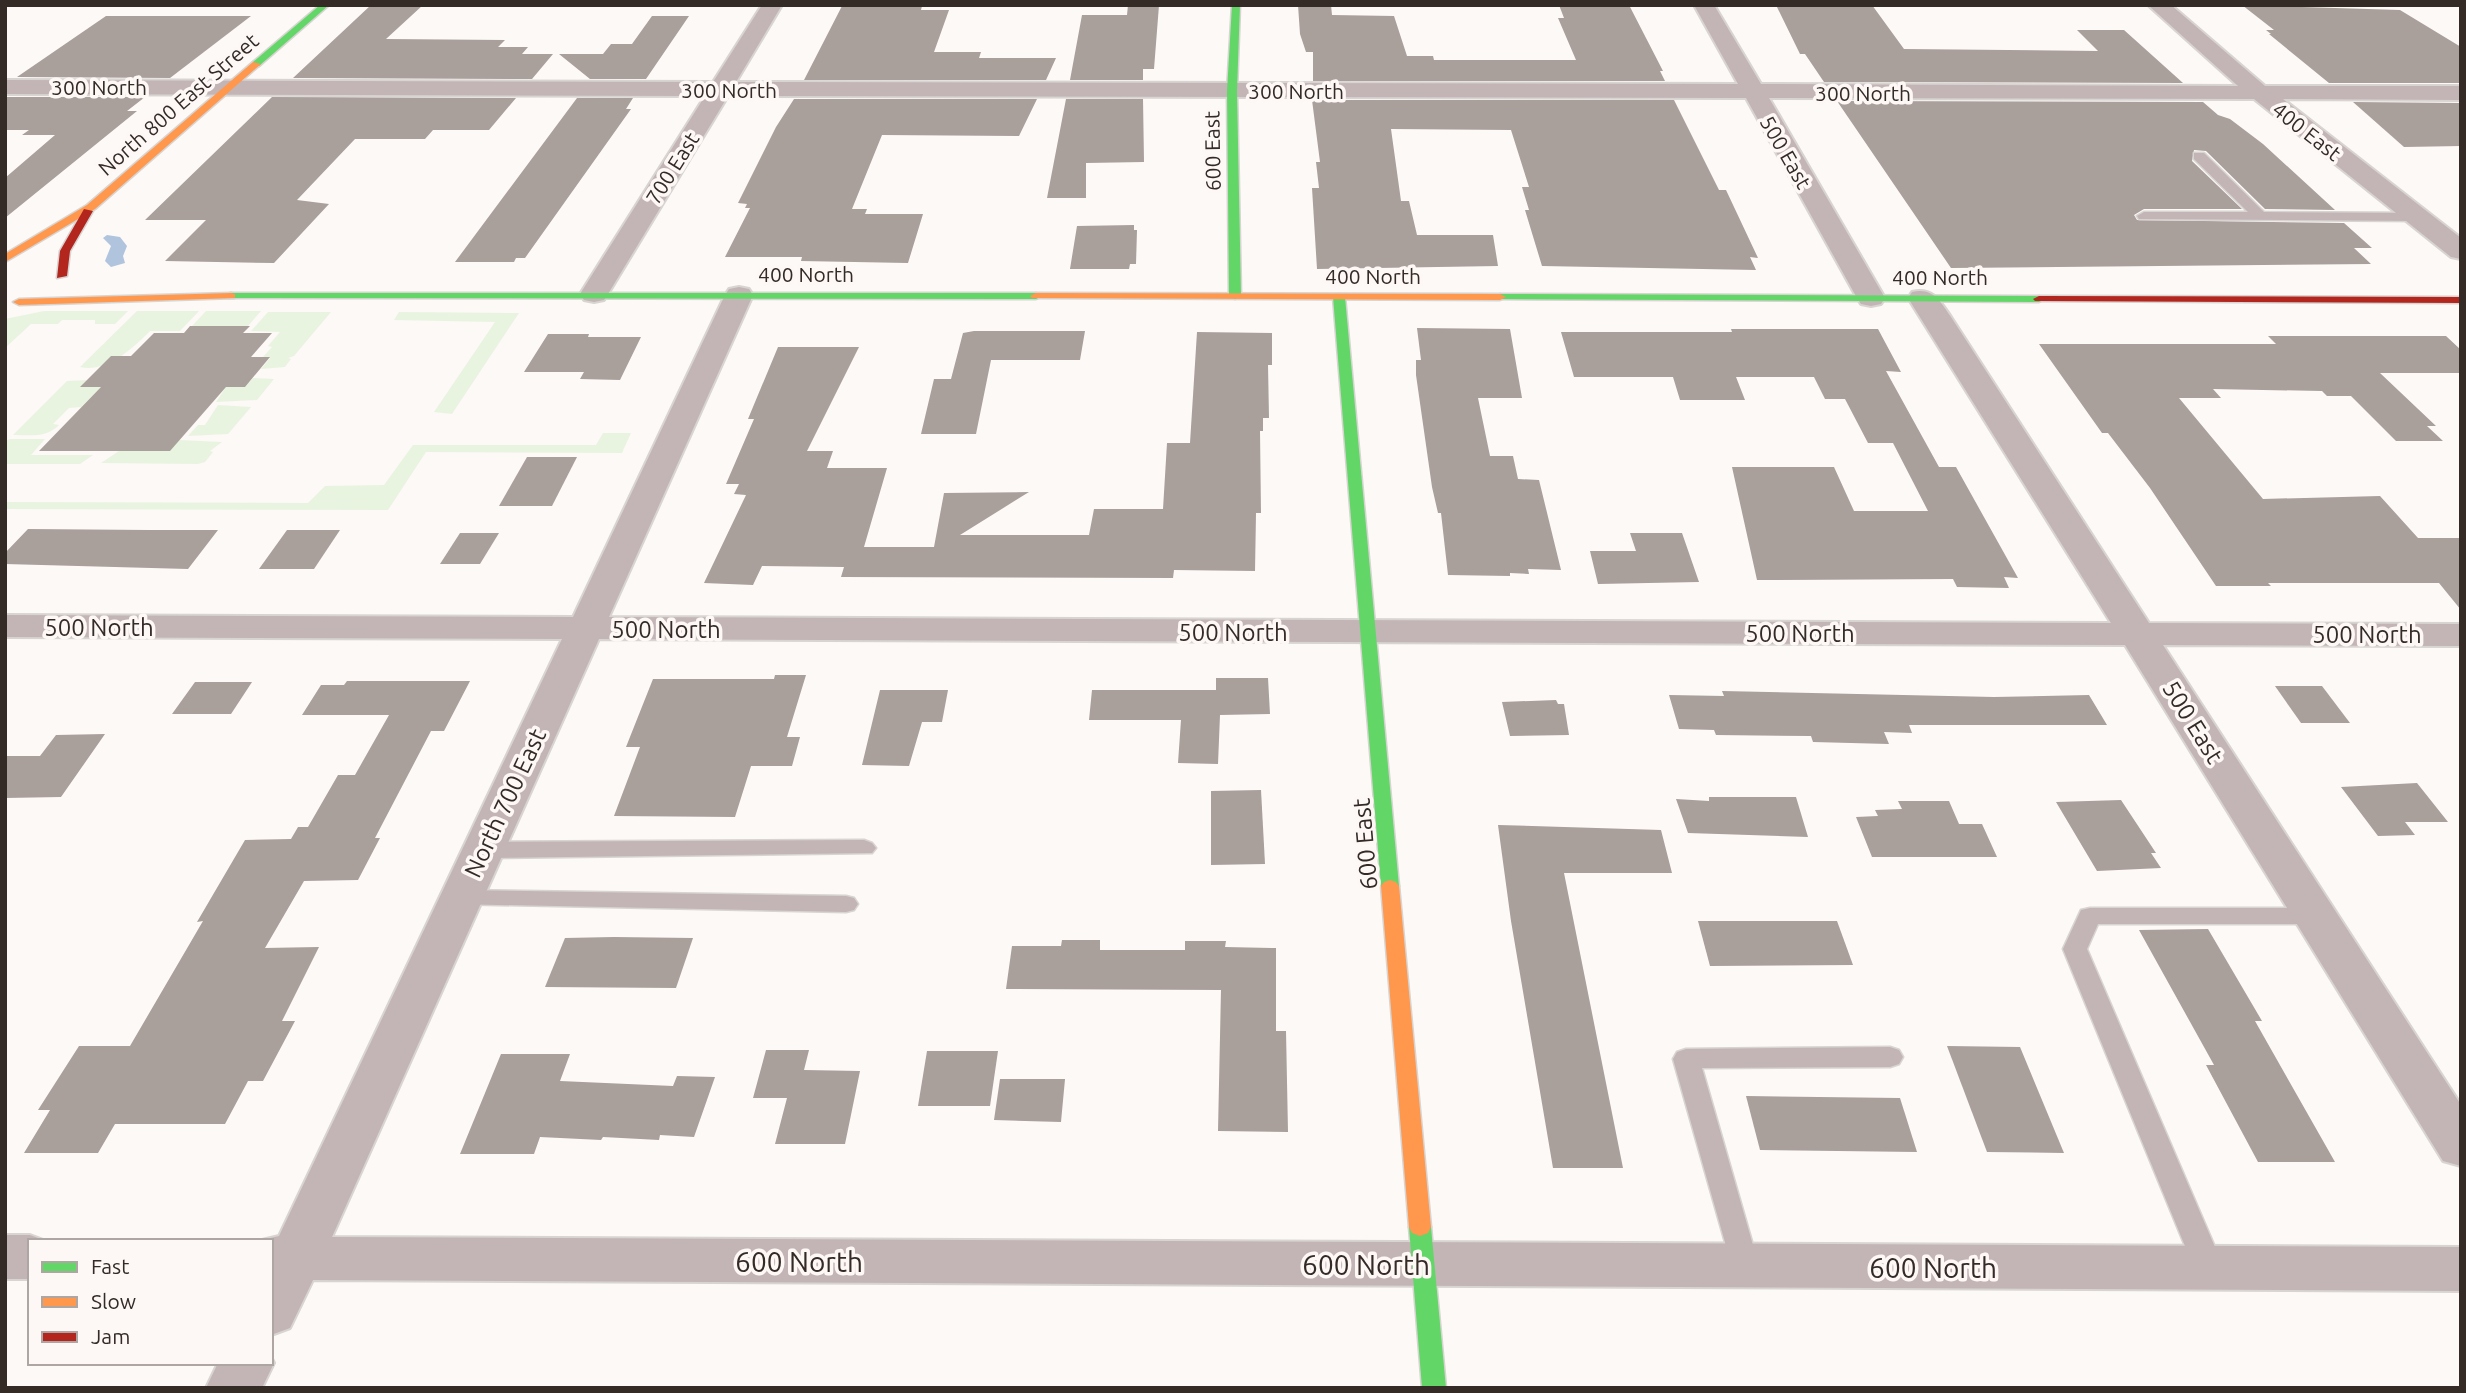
<svg xmlns="http://www.w3.org/2000/svg" width="2466" height="1393" font-family="Ubuntu,sans-serif">
<style>
.green{fill:#e9f4e0}
.water{fill:#b0c4de}
.building{fill:#a99f9b}
.lines{fill:none;stroke-linecap:round;stroke-linejoin:round}
.lane-casing{stroke:#d7d4d2;stroke-width:3}
.street-casing{stroke:#d7d4d2;stroke-width:4}
.fast-casing{stroke:#d7d4d2;stroke-width:3}
.slow-casing{stroke:#d7d4d2;stroke-width:3}
.jam-casing{stroke:#d7d4d2;stroke-width:3}
.lane{fill:#c3b4b6;fill-rule:evenodd}
.street{fill:#c3b4b6;fill-rule:evenodd}
.fast{fill:#63d668;fill-rule:evenodd}
.slow{fill:#ff974d;fill-rule:evenodd}
.jam{fill:#b3261e;fill-rule:evenodd}
.labels{text-anchor:middle;dominant-baseline:central;stroke-width:7;stroke-linejoin:round;paint-order:stroke}
.far-street-label{font-size:21px;fill:#342b27;stroke:#fdf8f6}
.street-label{font-size:24px;fill:#342b27;stroke:#fdf8f6}
.near-street-label{font-size:28px;fill:#342b27;stroke:#fdf8f6}
</style>
<rect width="100%" height="100%" fill="#fcf9f7"/>
<g class="green">
<polygon points="44,311 128,311 115,324 95,324 95,320 62,320 58,324 31,324 5,348 5,319"/>
<path d="M137,311H199L180,331H150C133,348 107,373 80,367Z"/>
<polygon points="206,311 261,311 248,326 192,326"/>
<polygon points="268,312 331,312 294,356 288,358 291,359 285,367 261,369 270,358 263,357 272,347 268,346 280,332 251,331"/>
<polygon points="399,312 519,313 452,414 434,412 495,322 394,320"/>
<polygon points="253,378 274,379 257,400 216,402 226,387 245,387"/>
<path d="M87,380L81,387H101L81,407L69,408L53,424L59,425C46,438 32,435 13,435L67,381Z"/>
<polygon points="218,405 251,407 228,434 188,436 198,425 205,425"/>
<polygon points="603,433 631,433 622,453 426,452 388,510 5,509 5,502 308,503 325,486 384,485 413,445 596,445"/>
<polygon points="10,439 45,439 31,455 93,455 80,464 5,464 5,441"/>
<polygon points="179,440 222,442 210,451 213,452 205,462 198,464 101,463 119,451"/>
</g>
<polygon class="water" points="107,235 120,237 127,246 123,256 125,263 111,267 105,261 111,246 103,238"/>
<g class="building">
<polygon points="371,5 423,5 386,39 505,40 498,47 528,47 522,54 553,54 532,79 293,78"/>
<polygon points="1128,5 1159,5 1154,69 1143,69 1143,80 1070,80 1082,15 1127,15"/>
<polygon points="1298,5 1331,5 1332,15 1394,16 1407,56 1433,56 1434,60 1576,60 1558,18 1564,18 1559,5 1629,5 1663,71 1660,71 1665,81 1313,81 1313,52 1306,52 1300,34"/>
<polygon points="1776,5 1872,5 1904,49 2098,51 2077,30 2124,30 2183,83 1824,82 1805,54 1800,54"/>
<polygon points="2242,5 2400,10 2461,47 2461,83 2329,83 2269,34 2271,34 2266,30 2274,30"/>
<polygon points="842,6 922,6 921,10 949,10 934,52 981,52 979,58 1056,58 1046,80 804,80"/>
<polygon points="106,16 251,16 170,78 17,77"/>
<polygon points="652,16 689,16 646,79 590,79 559,54 603,54 611,44 632,44"/>
<polygon points="5,97 145,97 127,111 137,111 5,218 5,178 55,135 22,135 29,130 5,130"/>
<polygon points="272,97 516,98 489,130 433,130 425,139 355,139 297,200 329,204 274,263 165,261 206,220 145,220"/>
<polygon points="577,98 633,98 626,109 631,109 525,258 516,258 514,262 455,262"/>
<polygon points="794,99 1037,99 1019,136 882,135 852,209 867,209 865,214 923,214 908,263 801,261 802,257 725,257 750,208 745,208 747,204 738,203 776,127"/>
<polygon points="1066,99 1143,99 1144,162 1086,163 1086,198 1047,198"/>
<polygon points="1312,100 1674,100 1719,190 1726,190 1758,258 1750,257 1756,270 1542,266 1525,210 1529,210 1522,187 1529,187 1511,130 1391,129 1401,201 1409,201 1417,235 1493,235 1498,266 1317,269 1312,188 1319,188 1316,162 1320,162"/>
<polygon points="1837,101 2203,102 2218,115 2230,119 2263,144 2335,210 2265,209 2206,151 2194,150 2192,161 2242,209 2144,209 2134,215 2137,220 2344,223 2372,248 2354,248 2371,264 1951,268"/>
<polygon points="2353,102 2461,103 2461,146 2404,147"/>
<polygon points="1134,225 1134,230 1137,230 1136,264 1130,264 1129,269 1070,269 1077,226"/>
<polygon points="190,326 250,326 243,333 272,333 251,357 270,357 245,387 226,387 170,451 39,451 101,387 80,387 111,356 131,356 154,333 184,333"/>
<polygon points="1417,328 1510,329 1522,398 1478,398 1490,456 1513,456 1518,479 1539,480 1561,570 1528,569 1529,574 1510,573 1510,576 1448,575 1441,513 1438,513 1432,487 1416,375 1416,360 1421,360"/>
<polygon points="1731,329 1878,329 1901,372 1886,371 1939,467 1956,467 2018,578 2004,577 2009,588 1957,587 1953,579 1757,580 1732,467 1834,467 1854,511 1928,511 1893,443 1868,443 1845,399 1825,399 1814,377 1736,377 1745,400 1680,400 1673,377 1574,377 1561,332 1732,332"/>
<polygon points="974,331 1085,331 1080,360 991,360 976,434 921,434 934,379 951,379 963,333"/>
<polygon points="1197,332 1272,333 1272,365 1268,365 1269,418 1263,418 1263,431 1260,431 1261,513 1256,513 1255,571 1174,570 1173,578 841,577 844,567 762,566 753,585 704,583 746,495 734,494 739,484 726,484 754,419 748,419 778,347 859,347 807,451 833,451 827,468 887,468 864,547 934,547 944,493 1029,492 960,535 1089,535 1094,509 1163,509 1167,443 1190,443"/>
<polygon points="548,334 589,334 588,337 641,337 620,380 580,379 584,372 524,372"/>
<polygon points="2268,336 2446,336 2461,350 2461,373 2380,373 2436,426 2427,426 2443,441 2396,441 2351,396 2327,396 2322,391 2213,389 2221,398 2179,398 2263,499 2380,496 2418,538 2461,538 2461,610 2439,583 2268,583 2271,586 2216,586 2150,488 2108,433 2102,433 2039,344 2276,344"/>
<polygon points="527,457 577,457 552,506 499,506"/>
<polygon points="28,529 149,530 218,530 188,569 5,564 5,553"/>
<polygon points="287,530 340,530 314,569 259,569"/>
<polygon points="460,533 499,533 480,564 440,564"/>
<polygon points="1630,533 1682,533 1699,582 1598,584 1590,551 1636,551"/>
<polygon points="775,675 806,675 787,737 800,737 792,766 751,766 735,817 614,816 640,747 626,747 653,679 774,679"/>
<polygon points="1216,678 1268,678 1270,714 1220,715 1218,764 1178,763 1181,720 1089,720 1092,690 1216,690"/>
<polygon points="347,681 470,681 444,731 431,731 375,838 380,838 358,880 304,881 265,948 319,947 282,1021 295,1021 263,1081 248,1081 225,1124 115,1124 98,1153 24,1153 50,1110 38,1110 79,1046 130,1046 203,921 197,922 245,840 291,839 298,827 308,827 338,775 355,775 389,715 302,715 321,685 344,685"/>
<polygon points="195,682 252,682 231,714 172,714"/>
<polygon points="2275,686 2322,686 2350,723 2301,723"/>
<polygon points="880,690 948,690 942,722 922,722 909,766 862,765"/>
<polygon points="1722,691 1994,697 2089,695 2107,725 1909,725 1912,733 1884,732 1889,744 1813,742 1811,736 1716,735 1714,730 1679,729 1669,695 1724,696"/>
<polygon points="1556,700 1558,704 1564,704 1569,735 1510,736 1502,702"/>
<polygon points="105,734 61,797 5,798 5,756 40,756 56,735"/>
<polygon points="2417,783 2448,822 2405,822 2415,835 2378,836 2341,787"/>
<polygon points="1261,790 1265,864 1211,865 1211,791"/>
<polygon points="1709,797 1796,797 1808,837 1688,833 1676,799 1709,801"/>
<polygon points="2121,800 2156,853 2151,853 2161,868 2097,871 2056,802"/>
<polygon points="1898,801 1949,801 1959,824 1982,824 1997,857 1872,857 1856,817 1878,816 1875,810 1902,809"/>
<polygon points="1498,825 1661,830 1672,873 1564,873 1623,1168 1553,1168 1511,921"/>
<polygon points="1698,921 1837,921 1853,965 1710,966"/>
<polygon points="2208,929 2262,1021 2255,1021 2335,1162 2258,1162 2206,1065 2214,1065 2139,930"/>
<polygon points="565,938 614,937 693,938 676,988 545,987"/>
<polygon points="1062,940 1100,940 1100,950 1185,950 1185,941 1226,941 1225,947 1276,948 1276,1031 1286,1031 1288,1132 1218,1131 1221,990 1006,989 1012,946 1061,946"/>
<polygon points="1947,1046 2020,1047 2064,1153 1987,1152"/>
<polygon points="766,1050 809,1050 804,1070 860,1071 845,1144 775,1144 787,1098 753,1098"/>
<polygon points="927,1051 998,1051 990,1106 918,1106"/>
<polygon points="501,1054 570,1054 560,1081 673,1086 677,1076 715,1077 694,1137 660,1135 659,1140 603,1137 601,1140 540,1137 534,1154 460,1154"/>
<polygon points="1000,1079 1065,1079 1061,1122 994,1120"/>
<polygon points="1746,1096 1900,1098 1917,1152 1760,1150"/>
</g>
<g class="lines">
<defs>
<g id="lane">
<polygon points="2194,153 2204,153 2264,212 2418,213 2425,217 2418,221 2139,219 2137,216 2144,212 2248,212 2194,159"/>
<polygon points="864,840 872,843 876,848 872,853 484,858 476,855 472,850 476,845 484,842"/>
<polygon points="462,890 846,896 854,898 858,904 854,910 846,912 454,904 450,898 454,892"/>
<polygon points="2090,908 2315,908 2324,910 2327,916 2324,922 2315,924 2098,924 2087,949 2224,1268 2219,1276 2209,1280 2199,1276 2194,1268 2063,949 2081,910"/>
<polygon points="1890,1047 1899,1050 1903,1057 1899,1064 1890,1067 1702,1068 1759,1266 1754,1274 1744,1278 1734,1274 1673,1059 1677,1052 1686,1049"/>
</g>
<g id="street">
<polygon points="762,5 782,5 736,82 1738,84 1694,5 1714,5 1761,84 2238,86 2148,5 2171,5 2265,86 2461,86 2461,100 2283,99 2461,238 2461,259 2451,257 2254,99 1769,98 1885,298 1881,304 1871,306 1861,304 1857,298 1746,98 728,96 608,294 604,300 594,302 584,300 580,294 705,96 5,94 5,80 713,82"/>
<path d="M739,287L749,289L753,295L609,617L2111,623L1908,298L1912,292C1933,287 1940,301 1951,317L2149,623L2461,624V646L2163,645L2461,1105V1166L2443,1161L2125,645L599,639L332,1237L2461,1247V1291L313,1280L290,1328L271,1335V1241H258L279,1236L562,639L5,637V615L573,617L725,295L729,289Z"/>
<polygon points="5,1235 30,1235 46,1241 30,1241 30,1279 5,1279"/>
<polygon points="271,1357 274,1363 262,1388 206,1388 218,1363 271,1363"/>
</g>
<g id="fast">
<polygon points="320,5 329,5 259,66 253,66 253,62"/>
<polygon points="1232,5 1240,5 1237,91 1241,296 1235,299 1229,296 1227,91"/>
<polygon points="231,293 1036,293 1042,296 1036,299 227,298 227,294"/>
<polygon points="1339,294 1345,297 1399,886 1396,890 1384,890 1381,886 1333,297"/>
<polygon points="1500,294 2039,296 2045,299 2039,302 1496,299 1494,297"/>
<polygon points="1420,1218 1428,1221 1431,1227 1446,1388 1422,1388 1409,1227 1412,1221"/>
</g>
<g id="slow">
<polygon points="253,62 261,64 95,209 5,262 5,254 87,205"/>
<polygon points="231,293 235,294 235,298 19,305 13,302 19,299"/>
<polygon points="1036,293 1500,294 1506,297 1500,300 1032,298 1030,296"/>
<polygon points="1390,880 1396,882 1399,886 1431,1227 1428,1233 1420,1236 1412,1233 1409,1227 1381,886 1384,882"/>
</g>
<g id="jam">
<polygon points="84,209 93,211 70,251 67,276 57,278 60,251"/>
<polygon points="2039,296 2461,297 2461,303 2035,301 2033,299"/>
</g>
</defs>
<use href="#lane" class="lane-casing"/>
<use href="#street" class="street-casing"/>
<use href="#fast" class="fast-casing"/>
<use href="#slow" class="slow-casing"/>
<use href="#jam" class="jam-casing"/>
<use href="#lane" class="lane"/>
<use href="#street" class="street"/>
<use href="#fast" class="fast"/>
<use href="#slow" class="slow"/>
<use href="#jam" class="jam"/>
</g>
<g class="labels">
<g class="far-street-label">
<text x="99" y="87">300 North</text>
<text x="729" y="90">300 North</text>
<text x="1296" y="91">300 North</text>
<text x="1863" y="93">300 North</text>
<text transform="translate(178 104) rotate(-41)">North 800 East Street</text>
<text transform="translate(2307 131) rotate(38)">400 East</text>
<text transform="translate(1212 151) rotate(-91)">600 East</text>
<text transform="translate(1786 152) rotate(60)">500 East</text>
<text transform="translate(672 168) rotate(-58)">700 East</text>
<text x="806" y="274">400 North</text>
<text x="1373" y="276">400 North</text>
<text x="1940" y="277">400 North</text>
</g>
<g class="street-label">
<text x="99" y="627">500 North</text>
<text x="666" y="629">500 North</text>
<text x="1233" y="632">500 North</text>
<text x="1800" y="633">500 North</text>
<text x="2367" y="634">500 North</text>
<text transform="translate(2193 722) rotate(58)">500 East</text>
<text transform="translate(505 803) rotate(-65)">North 700 East</text>
<text transform="translate(1365 844) rotate(-95)">600 East</text>
</g>
<g class="near-street-label">
<text x="799" y="1261">600 North</text>
<text x="1366" y="1264">600 North</text>
<text x="1933" y="1267">600 North</text>
</g>
</g>
<rect width="2466" height="1393" fill="none" stroke="#342b27" stroke-width="14"/>
<rect x="28" y="1239" width="245" height="126" fill="#fdf8f6" stroke="#ada6a3" stroke-width="2"/>
<rect x="42" y="1262" width="35" height="10" fill="#63d668" stroke="#ada6a3" stroke-width="2"/>
<text x="91" y="1274" font-size="21" fill="#342b27">Fast</text>
<rect x="42" y="1297" width="35" height="10" fill="#ff974d" stroke="#ada6a3" stroke-width="2"/>
<text x="91" y="1309" font-size="21" fill="#342b27">Slow</text>
<rect x="42" y="1332" width="35" height="10" fill="#b3261e" stroke="#ada6a3" stroke-width="2"/>
<text x="91" y="1344" font-size="21" fill="#342b27">Jam</text>
</svg>
